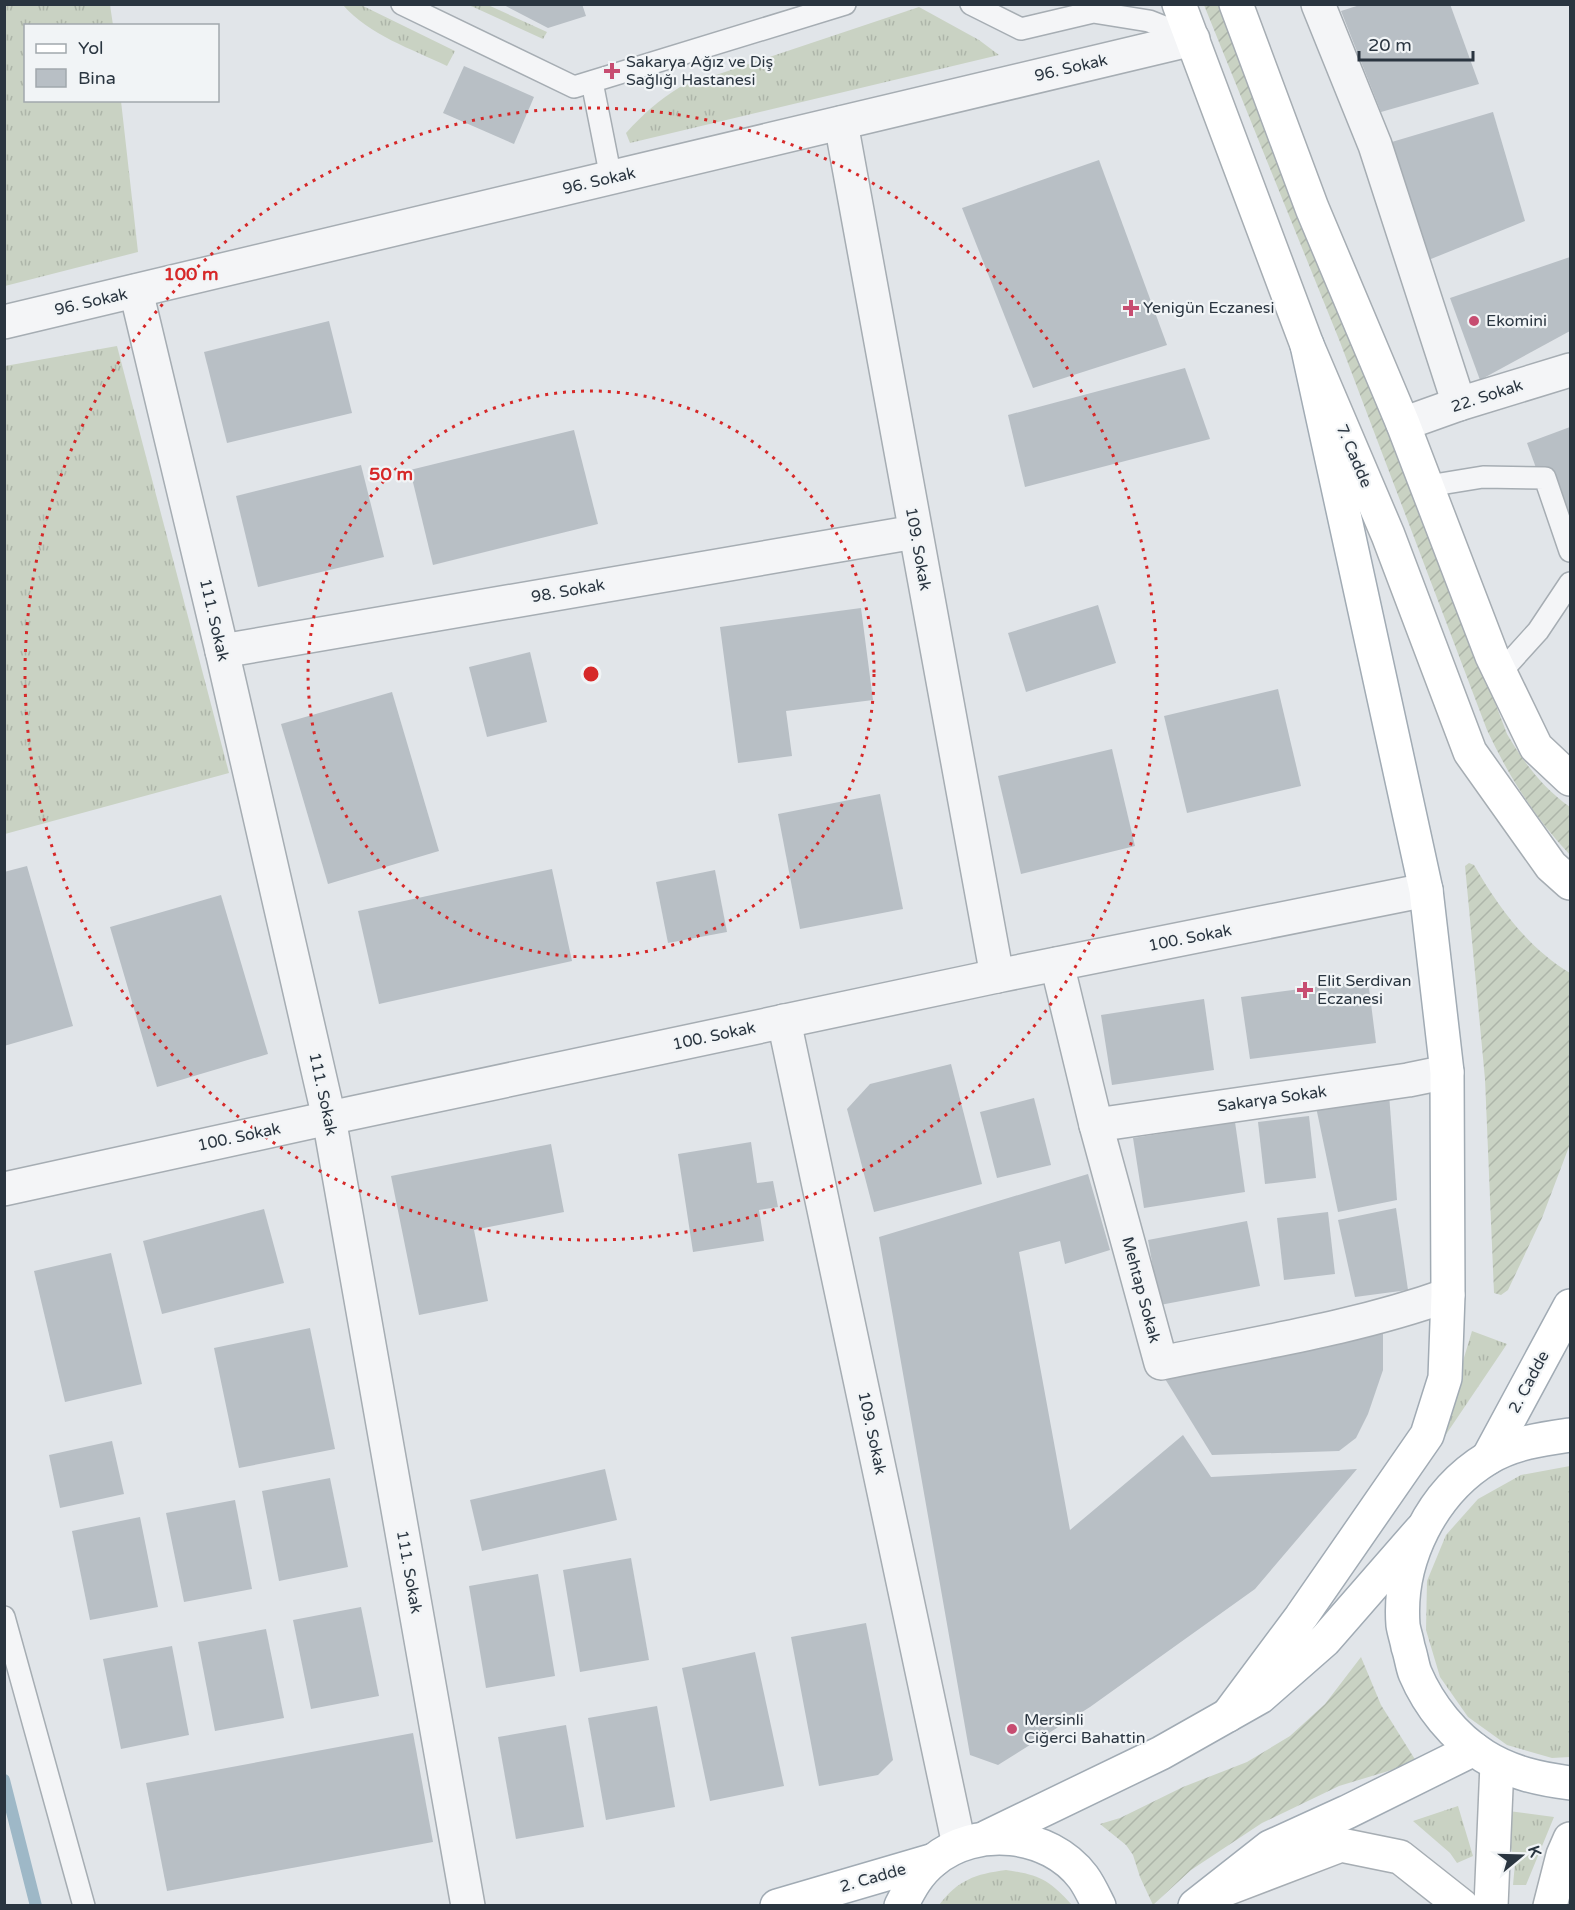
<svg xmlns="http://www.w3.org/2000/svg" width="1575" height="1910" font-family="'Varela Round',sans-serif">
<style>
.grass{fill:url(#grass-tufts)}
.garden{fill:url(#garden-furrows)}
.lines{fill:none;stroke-linecap:round;stroke-linejoin:round}
.stream{stroke:#9eb8c7;stroke-width:12}
.building{fill:#b8bfc5}
.lane-casing{stroke:#a6adb3;stroke-width:24}
.street-casing{stroke:#a6adb3;stroke-width:36}
.secondary-casing{stroke:#a6adb3;stroke-width:36}
.primary-casing{stroke:#a1abb4;stroke-width:36}
.lane{stroke:#f4f5f7;stroke-width:21}
.street{stroke:#f4f5f7;stroke-width:33}
.secondary{stroke:#fff;stroke-width:33}
.primary{stroke:#fff;stroke-width:33}
.ring{fill:none;stroke:#d62828;stroke-width:3;stroke-dasharray:3 6}
.poi-dot{fill:#c74d71;stroke:#f1f4f6;stroke-width:2}
.labels{text-anchor:middle;dominant-baseline:central;stroke-width:4.5;stroke-linejoin:round;paint-order:stroke}
.poi-label{font-size:16px;fill:#2a3540;stroke:#f1f4f6;text-anchor:start}
.street-label{font-size:16px;fill:#2a3540;stroke:#f1f4f6}
.centre{fill:#d62828;stroke:#f1f4f6;stroke-width:3}
.ring-label{font-size:18px;text-anchor:middle;font-weight:bold;fill:#d62828;stroke:#f1f4f6;stroke-width:4.5;stroke-linejoin:round;paint-order:stroke}
</style>
<defs>
<pattern id="grass-tufts" width="24" height="20" patternUnits="userSpaceOnUse" patternTransform="scale(1.5)"><rect width="24" height="20" fill="#c9d2c3"/><path d="M3 7l-1-3M5 7V3M7 7l1-3M15 17l-1-3M17 17v-4M19 17l1-3" fill="none" stroke="#adb5a9"/></pattern>
<pattern id="garden-furrows" width="10" height="10" patternUnits="userSpaceOnUse" patternTransform="scale(1.5)"><rect width="10" height="10" fill="#c9d2c3"/><path d="M-1 1l2-2M0 10L10 0M9 11l2-2" fill="none" stroke="#adb5a9"/></pattern>
</defs>
<rect width="100%" height="100%" fill="#e1e5e9"/>
<g class="grass">
<polygon points="5,4 110,5 113,25 26,26 26,100 121,101 138,252 5,286"/>
<path d="M343,5H361L455,51L447,66C412,49 369,35 343,5Z"/>
<polygon points="469,5 488,5 547,32 543,39"/>
<path d="M919,7L979,40L999,55L630,143L626,133C643,114 659,100 680,87Z"/>
<polygon points="117,346 229,773 5,834 5,366"/>
<polygon points="1472,1331 1507,1344 1418,1476 1460,1371"/>
<polygon points="1570,1466 1570,1757 1552,1758 1507,1745 1468,1717 1440,1677 1426,1630 1427,1581 1446,1535 1478,1499 1521,1475"/>
<polygon points="1458,1806 1473,1856 1457,1863 1450,1853 1413,1821"/>
<polygon points="1501,1810 1554,1817 1526,1885 1513,1885 1515,1863"/>
<path d="M1006,1870C1040,1875 1049,1880 1072,1905H939C958,1880 975,1874 1006,1870Z"/>
</g>
<g class="garden">
<path d="M1204,5H1222L1432,536L1507,734C1524,763 1543,788 1570,807V855C1535,818 1509,777 1487,730L1340,342Z"/>
<path d="M1469,863L1474,865C1499,908 1527,947 1570,973V1144L1542,1218L1508,1290L1501,1295L1494,1293L1485,1079L1465,866Z"/>
<polygon points="1361,1657 1381,1705 1416,1761 1395,1769 1339,1786 1262,1823 1191,1870 1153,1905 1140,1877 1133,1855 1126,1845 1100,1824 1120,1818 1183,1787 1247,1762 1290,1736 1325,1704"/>
</g>
<g class="lines">
<polyline class="stream" points="4,1780 36,1906"/>
</g>
<g class="building">
<polygon points="502,4 582,4 586,16 548,28"/>
<polygon points="1363,4 1450,4 1479,84 1381,112 1341,11"/>
<polygon points="464,66 534,97 514,144 443,113"/>
<polygon points="1493,112 1525,221 1426,261 1385,144"/>
<polygon points="1099,160 1167,345 1033,388 962,208"/>
<polygon points="1570,257 1570,331 1480,380 1450,298"/>
<polygon points="329,321 352,413 227,443 204,352"/>
<polygon points="1185,368 1210,439 1025,487 1008,415"/>
<polygon points="1570,427 1570,562 1527,443"/>
<polygon points="574,430 598,524 433,565 410,470"/>
<polygon points="361,465 384,557 258,587 236,496"/>
<polygon points="1098,605 1116,663 1026,692 1008,633"/>
<polygon points="861,608 873,700 786,711 792,756 738,763 720,627"/>
<polygon points="530,652 547,722 487,737 469,667"/>
<polygon points="1278,689 1301,786 1187,813 1164,716"/>
<polygon points="392,692 439,851 328,884 281,724"/>
<polygon points="1112,749 1135,846 1021,874 998,776"/>
<polygon points="880,794 903,909 800,929 778,814"/>
<polygon points="27,866 73,1026 4,1046 4,872"/>
<polygon points="552,869 572,961 379,1004 358,911"/>
<polygon points="715,870 727,932 668,943 656,882"/>
<polygon points="221,895 268,1054 157,1087 110,927"/>
<polygon points="1368,980 1376,1043 1250,1059 1241,997"/>
<polygon points="1204,999 1214,1070 1112,1085 1101,1015"/>
<polygon points="951,1064 982,1184 874,1212 847,1109 870,1084"/>
<polygon points="1389,1094 1397,1200 1338,1212 1316,1107"/>
<polygon points="1034,1098 1051,1165 997,1178 980,1112"/>
<polygon points="1309,1116 1316,1178 1265,1184 1258,1122"/>
<polygon points="1235,1122 1245,1192 1144,1208 1133,1138"/>
<polygon points="751,1142 757,1183 773,1181 778,1207 759,1210 764,1241 693,1252 678,1154"/>
<polygon points="551,1144 564,1212 474,1230 488,1301 419,1315 391,1176"/>
<polygon points="1088,1174 1110,1250 1065,1264 1060,1241 1019,1252 1070,1530 1183,1435 1211,1477 1357,1469 1255,1589 1090,1707 998,1765 970,1755 879,1237"/>
<polygon points="1396,1208 1408,1290 1355,1297 1338,1220"/>
<polygon points="264,1209 284,1283 162,1314 143,1241"/>
<polygon points="1328,1212 1335,1274 1284,1280 1277,1218"/>
<polygon points="1247,1221 1260,1286 1160,1305 1148,1240"/>
<polygon points="111,1253 142,1384 65,1402 34,1271"/>
<polygon points="310,1328 335,1449 239,1468 214,1348"/>
<polygon points="1383,1329 1383,1370 1368,1414 1356,1438 1339,1451 1212,1455 1162,1374"/>
<polygon points="112,1441 124,1494 60,1508 49,1455"/>
<polygon points="605,1469 617,1520 482,1551 470,1500"/>
<polygon points="330,1478 348,1567 279,1581 262,1491"/>
<polygon points="235,1500 252,1589 184,1602 166,1513"/>
<polygon points="140,1517 158,1607 90,1620 72,1531"/>
<polygon points="631,1558 649,1660 580,1672 563,1570"/>
<polygon points="538,1574 555,1676 486,1688 469,1586"/>
<polygon points="361,1607 379,1696 311,1709 293,1620"/>
<polygon points="866,1623 893,1760 878,1775 819,1786 791,1637"/>
<polygon points="266,1629 284,1718 215,1731 198,1642"/>
<polygon points="172,1646 189,1735 121,1749 103,1659"/>
<polygon points="755,1652 784,1786 710,1801 682,1668"/>
<polygon points="657,1706 675,1807 606,1820 588,1718"/>
<polygon points="566,1725 584,1827 516,1839 498,1737"/>
<polygon points="413,1733 433,1842 167,1891 146,1783"/>
</g>
<g class="lines">
<defs>
<g id="lane">
<polyline points="402,4 574,87 845,4"/>
<polyline points="971,4 1021,29 1093,12 1149,21 1192,38"/>
<polyline points="592,82 611,178"/>
<polyline points="1428,486 1483,477 1545,478 1570,551"/>
<polyline points="1500,673 1538,631 1570,583"/>
<polyline points="4,1617 84,1906"/>
</g>
<g id="street">
<polyline points="1318,4 1375,145 1459,404"/>
<polyline points="841,123 997,976"/>
<polyline points="136,291 222,651 329,1118 468,1906"/>
<polyline points="4,322 1193,39"/>
<polyline points="1403,424 1459,404 1570,370"/>
<polyline points="222,651 915,532"/>
<path d="M1057,964L1096,1125L1161,1363C1257,1343 1356,1328 1448,1295"/>
<polyline points="784,1021 959,1845"/>
<polyline points="1096,1125 1408,1080 1447,1072"/>
<polyline points="4,1189 329,1118 997,976 1426,890"/>
</g>
<g id="secondary">
<polyline points="1179,4 1307,345 1388,535 1470,752 1551,866 1570,883"/>
<polyline points="1236,4 1312,208 1403,424 1492,656 1536,747 1570,779"/>
<polyline points="1218,1892 1341,1845 1400,1857 1462,1906"/>
<polyline points="1491,1906 1497,1764"/>
<polyline points="1550,1906 1563,1855 1570,1839"/>
</g>
<g id="primary">
<path d="M1570,1435C1542,1439 1513,1443 1488,1458C1432,1492 1398,1560 1403,1625C1404,1632 1407,1640 1408,1647C1411,1655 1412,1665 1415,1673C1429,1706 1454,1737 1484,1756C1511,1773 1540,1779 1570,1783"/>
<polyline points="1488,1458 1570,1306"/>
<polyline points="1228,1715 1301,1617 1427,1435 1445,1378 1448,1295 1447,1072 1426,890 1307,345"/>
<polyline points="987,1837 1161,1753 1260,1697 1325,1640 1421,1530"/>
<polyline points="777,1906 934,1860"/>
<path d="M901,1906C910,1888 918,1873 933,1861C976,1825 1049,1832 1083,1877C1089,1885 1094,1896 1099,1906"/>
<polyline points="1195,1906 1270,1847 1347,1812 1474,1749"/>
</g>
</defs>
<use href="#lane" class="lane-casing"/>
<use href="#street" class="street-casing"/>
<use href="#secondary" class="secondary-casing"/>
<use href="#primary" class="primary-casing"/>
<use href="#lane" class="lane"/>
<use href="#street" class="street"/>
<use href="#secondary" class="secondary"/>
<use href="#primary" class="primary"/>
</g>
<g class="ring">
<circle cx="591" cy="674" r="283"/>
<circle cx="591" cy="674" r="566"/>
</g>
<g class="poi-dot">
<path d="M609 62h6v6h6v6h-6v6h-6v-6h-6v-6h6z"/>
<path d="M1128 299h6v6h6v6h-6v6h-6v-6h-6v-6h6z"/>
<circle cx="1474" cy="321" r="6"/>
<path d="M1302 981h6v6h6v6h-6v6h-6v-6h-6v-6h6z"/>
<circle cx="1012" cy="1729" r="6"/>
</g>
<g class="labels">
<g class="poi-label">
<text x="626" y="62">Sakarya Ağız ve Diş<tspan x="626" dy="18">Sağlığı Hastanesi</tspan></text>
<text x="1143" y="308">Yenigün Eczanesi</text>
<text x="1486" y="321">Ekomini</text>
<text x="1317" y="981">Elit Serdivan<tspan x="1317" dy="18">Eczanesi</tspan></text>
<text x="1024" y="1720">Mersinli<tspan x="1024" dy="18">Ciğerci Bahattin</tspan></text>
</g>
<g class="street-label">
<text transform="translate(1071 68) rotate(-13)">96. Sokak</text>
<text transform="translate(599 181) rotate(-13)">96. Sokak</text>
<text transform="translate(91 302) rotate(-13)">96. Sokak</text>
<text transform="translate(1487 396) rotate(-18)">22. Sokak</text>
<text transform="translate(1354 456) rotate(67)">7. Cadde</text>
<text transform="translate(918 549) rotate(80)">109. Sokak</text>
<text transform="translate(568 591) rotate(-10)">98. Sokak</text>
<text transform="translate(214 620) rotate(77)">111. Sokak</text>
<text transform="translate(1190 938) rotate(-11)">100. Sokak</text>
<text transform="translate(714 1036) rotate(-12)">100. Sokak</text>
<text transform="translate(323 1094) rotate(78)">111. Sokak</text>
<text transform="translate(1272 1099) rotate(-8)">Sakarya Sokak</text>
<text transform="translate(239 1137) rotate(-12)">100. Sokak</text>
<text transform="translate(1141 1290) rotate(75)">Mehtap Sokak</text>
<text transform="translate(1529 1382) rotate(-62)">2. Cadde</text>
<text transform="translate(872 1433) rotate(78)">109. Sokak</text>
<text transform="translate(409 1572) rotate(80)">111. Sokak</text>
<text transform="translate(873 1878) rotate(-16)">2. Cadde</text>
</g>
</g>
<circle cx="591" cy="674" r="9" class="centre"/>
<g class="ring-label">
<text x="191" y="280">100 m</text>
<text x="391" y="480">50 m</text>
</g>
<rect width="1575" height="1910" fill="none" stroke="#2a3540" stroke-width="12"/>
<rect x="24" y="24" width="195" height="78" fill="#f1f4f6" stroke="#a1a8ad" stroke-width="1.5"/>
<rect x="36" y="44" width="30" height="9" fill="#ffffff" stroke="#a1a8ad" stroke-width="1.5"/>
<text x="78" y="54" font-size="18" fill="#2a3540">Yol</text>
<rect x="36" y="69" width="30" height="18" fill="#b8bfc5" stroke="#a1a8ad" stroke-width="1.5"/>
<text x="78" y="84" font-size="18" fill="#2a3540">Bina</text>
<g transform="translate(1521 1856) rotate(71)" stroke="#f1f4f6" stroke-width="4.5" paint-order="stroke">
<path d="M0-4.5L10 22L0 15L-10 22Z" fill="#2a3540"/>
<text y="-9" font-size="16" font-weight="bold" text-anchor="middle" fill="#2a3540">K</text>
</g>
<path d="M1359 51v9h114v-9" fill="none" stroke="#2a3540" stroke-width="3"/>
<text x="1368" y="51" font-size="18" fill="#2a3540" stroke="#f1f4f6" stroke-width="4.5" paint-order="stroke">20 m</text>
</svg>
